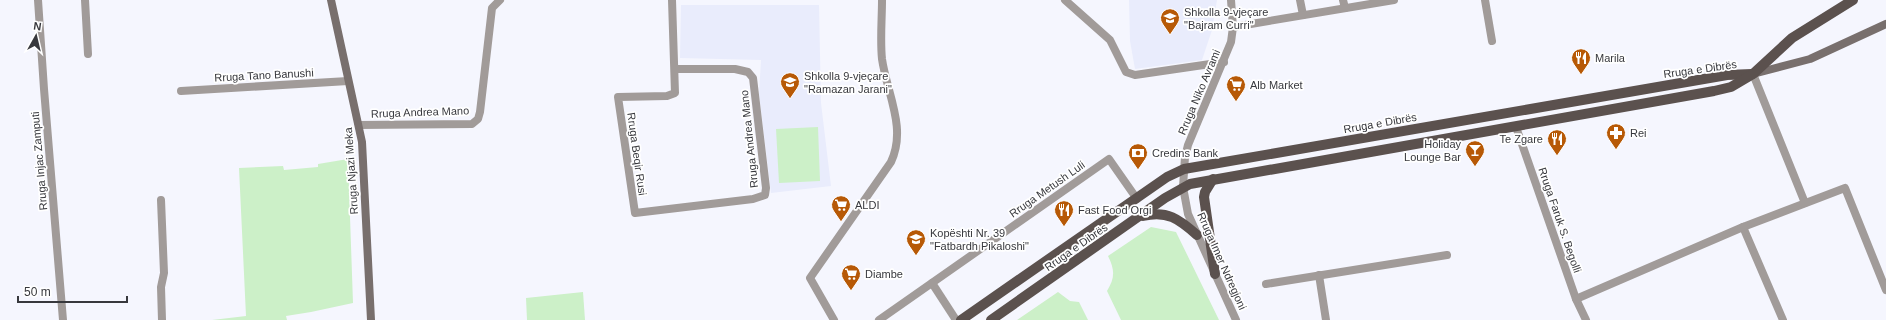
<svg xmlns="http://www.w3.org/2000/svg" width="1886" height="320" font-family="Arial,sans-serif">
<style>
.built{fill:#e9ecfc}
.green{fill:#ccf0c8}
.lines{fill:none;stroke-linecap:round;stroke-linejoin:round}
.minor{stroke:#a19b99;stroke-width:8}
.tertiary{stroke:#a19b99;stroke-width:8}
.secondary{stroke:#786f6d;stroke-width:8}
.primary{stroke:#5b514e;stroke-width:10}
.labels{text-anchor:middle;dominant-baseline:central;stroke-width:3.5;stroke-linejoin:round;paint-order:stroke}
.poi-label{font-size:11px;fill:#37383d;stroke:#fff;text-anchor:start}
.street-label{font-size:11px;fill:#37383d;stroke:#fff}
</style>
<rect width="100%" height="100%" fill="#f5f6fe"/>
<g class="built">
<polygon points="1129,0 1217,0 1212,30 1202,60 1135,69 1130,41"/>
<polygon points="681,5 819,5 821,103 831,186 771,193 759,94 761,60 680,58"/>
</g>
<g class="green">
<polygon points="818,127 820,181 779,183 776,129"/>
<polygon points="348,159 353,303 311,312 286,316 287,320 212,320 246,316 239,168 283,166 284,170 318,167 318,164"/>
<path d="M1151,227L1176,232L1219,320H1121L1107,291C1115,278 1115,270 1108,256Z"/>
<polygon points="583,292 585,320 527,320 526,298"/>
<polygon points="1058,292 1070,301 1079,302 1088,320 1017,320"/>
</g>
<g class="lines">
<g class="minor">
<polyline points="38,0 44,89 63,320"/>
<polyline points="85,0 88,54"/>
<polyline points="672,0 675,93 667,96 618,97 635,213 753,199 765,195 766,188 753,78 748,72 735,69 675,69"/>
<polyline points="1065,0 1110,40 1126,72 1135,75 1224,62"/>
<polyline points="1300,0 1303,15"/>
<polyline points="1343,0 1345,8"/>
<polyline points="1485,0 1492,41"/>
<polyline points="1233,27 1394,0"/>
<polyline points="1753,74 1805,203"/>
<polyline points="181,91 348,81"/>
<polyline points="359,125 472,124 478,119 480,112 492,8 500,0"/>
<polyline points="1516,127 1576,299 1586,320"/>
<polyline points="161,200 164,273 161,287 162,320"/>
<polyline points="1743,227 1783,320"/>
<polyline points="1319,275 1326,320"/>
<polyline points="932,283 956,320"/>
<polyline points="1266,284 1447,255"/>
<polyline points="1576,299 1743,227 1845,188 1886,290"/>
<path d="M834,320L810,278L891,162C907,128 887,94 882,59C880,40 882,19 882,0"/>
<polyline points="879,320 1109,159 1137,199"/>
</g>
<polyline class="tertiary" points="1231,0 1233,27 1231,42 1188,145 1185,157 1183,187 1188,214 1236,320"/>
<g class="secondary">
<polyline points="331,0 362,142 371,320"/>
<polyline points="1753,74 1810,59 1886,24"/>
</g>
<g class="primary">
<polyline points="1213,179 1205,192 1204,197 1215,274"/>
<path d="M1143,216C1167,210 1179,219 1197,235"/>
<polyline points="961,320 1167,177 1184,169 1727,75 1752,74"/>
<polyline points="991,320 1165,198 1190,184 1714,91 1731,87 1753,74 1792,38 1853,0"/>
</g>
</g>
<defs>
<symbol id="school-pin" viewBox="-11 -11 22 30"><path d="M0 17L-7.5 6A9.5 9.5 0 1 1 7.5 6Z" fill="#b75906" stroke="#fff"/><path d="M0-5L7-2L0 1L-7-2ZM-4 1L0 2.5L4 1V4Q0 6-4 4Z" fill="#fff"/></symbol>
<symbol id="restaurant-pin" viewBox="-11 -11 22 30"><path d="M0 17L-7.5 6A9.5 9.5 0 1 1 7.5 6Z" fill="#b75906" stroke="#fff"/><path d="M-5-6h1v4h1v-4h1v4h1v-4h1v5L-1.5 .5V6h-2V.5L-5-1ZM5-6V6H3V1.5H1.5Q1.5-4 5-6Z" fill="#fff"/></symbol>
<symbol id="supermarket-pin" viewBox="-11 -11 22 30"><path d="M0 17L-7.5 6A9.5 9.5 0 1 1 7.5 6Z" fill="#b75906" stroke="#fff"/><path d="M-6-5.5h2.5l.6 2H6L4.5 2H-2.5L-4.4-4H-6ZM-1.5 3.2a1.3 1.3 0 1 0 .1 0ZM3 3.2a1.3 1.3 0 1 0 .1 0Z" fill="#fff"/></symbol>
<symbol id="pharmacy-pin" viewBox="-11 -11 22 30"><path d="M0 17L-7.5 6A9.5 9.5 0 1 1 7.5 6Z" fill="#b75906" stroke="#fff"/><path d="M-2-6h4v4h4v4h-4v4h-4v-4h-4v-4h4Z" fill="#fff"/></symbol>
<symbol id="bar-pin" viewBox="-11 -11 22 30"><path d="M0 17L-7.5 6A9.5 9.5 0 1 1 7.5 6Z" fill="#b75906" stroke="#fff"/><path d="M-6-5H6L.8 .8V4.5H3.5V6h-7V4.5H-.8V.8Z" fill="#fff"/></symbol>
<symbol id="bank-pin" viewBox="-11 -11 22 30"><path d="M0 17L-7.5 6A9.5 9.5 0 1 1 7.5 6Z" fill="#b75906" stroke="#fff"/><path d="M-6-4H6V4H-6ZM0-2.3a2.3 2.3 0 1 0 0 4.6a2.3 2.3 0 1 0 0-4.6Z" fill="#fff"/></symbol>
</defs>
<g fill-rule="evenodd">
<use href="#school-pin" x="1159" y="7" width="22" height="30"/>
<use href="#restaurant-pin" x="1570" y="47" width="22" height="30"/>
<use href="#school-pin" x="779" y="71" width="22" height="30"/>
<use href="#supermarket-pin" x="1225" y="74" width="22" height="30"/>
<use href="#pharmacy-pin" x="1605" y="122" width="22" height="30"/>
<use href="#restaurant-pin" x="1546" y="128" width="22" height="30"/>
<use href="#bar-pin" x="1464" y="139" width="22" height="30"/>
<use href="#bank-pin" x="1127" y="142" width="22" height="30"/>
<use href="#supermarket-pin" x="830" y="194" width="22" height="30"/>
<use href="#restaurant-pin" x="1053" y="199" width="22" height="30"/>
<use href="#school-pin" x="905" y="228" width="22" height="30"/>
<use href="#supermarket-pin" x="840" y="263" width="22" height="30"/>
</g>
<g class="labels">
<g class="poi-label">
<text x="1184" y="12">Shkolla 9-vjeçare<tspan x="1184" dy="13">"Bajram Curri"</tspan></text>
<text x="1595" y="58">Marila</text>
<text x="804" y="76">Shkolla 9-vjeçare<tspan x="804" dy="13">"Ramazan Jarani"</tspan></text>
<text x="1250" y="85">Alb Market</text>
<text x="1630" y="133">Rei</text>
<text x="1543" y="139" text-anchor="end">Te Zgare</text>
<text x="1461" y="144" text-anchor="end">Holiday<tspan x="1461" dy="13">Lounge Bar</tspan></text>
<text x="1152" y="153">Credins Bank</text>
<text x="855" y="205">ALDI</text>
<text x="1078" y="210">Fast Food Orgi</text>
<text x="930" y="233">Kopështi Nr. 39<tspan x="930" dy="13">"Fatbardh Pikaloshi"</tspan></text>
<text x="865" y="274">Diambe</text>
</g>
<g class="street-label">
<text transform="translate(1700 69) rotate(-8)">Rruga e Dibrës</text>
<text transform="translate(264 75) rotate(-3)">Rruga Tano Banushi</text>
<text transform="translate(1199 92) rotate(-67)">Rruga Niko Avrami</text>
<text transform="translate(420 112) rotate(-2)">Rruga Andrea Mano</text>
<text transform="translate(1380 123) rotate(-10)">Rruga e Dibrës</text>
<text transform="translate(749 139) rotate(-96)">Rruga Andrea Mano</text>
<text transform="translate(637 154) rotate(82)">Rruga Beqir Rusi</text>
<text transform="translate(39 161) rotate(-95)">Rruga Injac Zamputi</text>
<text transform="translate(351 171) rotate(-94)">Rruga Njazi Meka</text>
<text transform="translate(1047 189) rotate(-35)">Rruga Metush Luli</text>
<text transform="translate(1560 220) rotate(71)">Rruga Faruk S. Begolli</text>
<text transform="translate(1076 247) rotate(-35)">Rruga e Dibrës</text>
<text transform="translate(1222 261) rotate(66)">Rruga Imer Ndregjoni</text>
</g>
</g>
<g transform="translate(36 36) rotate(8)" stroke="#ffffff" stroke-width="3" paint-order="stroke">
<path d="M0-3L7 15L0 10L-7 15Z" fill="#37383d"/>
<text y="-6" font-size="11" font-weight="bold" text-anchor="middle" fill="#37383d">N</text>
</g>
<path d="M18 296v6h109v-6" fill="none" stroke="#37383d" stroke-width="2"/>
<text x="24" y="296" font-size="12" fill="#37383d" stroke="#ffffff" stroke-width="3" paint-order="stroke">50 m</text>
</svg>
